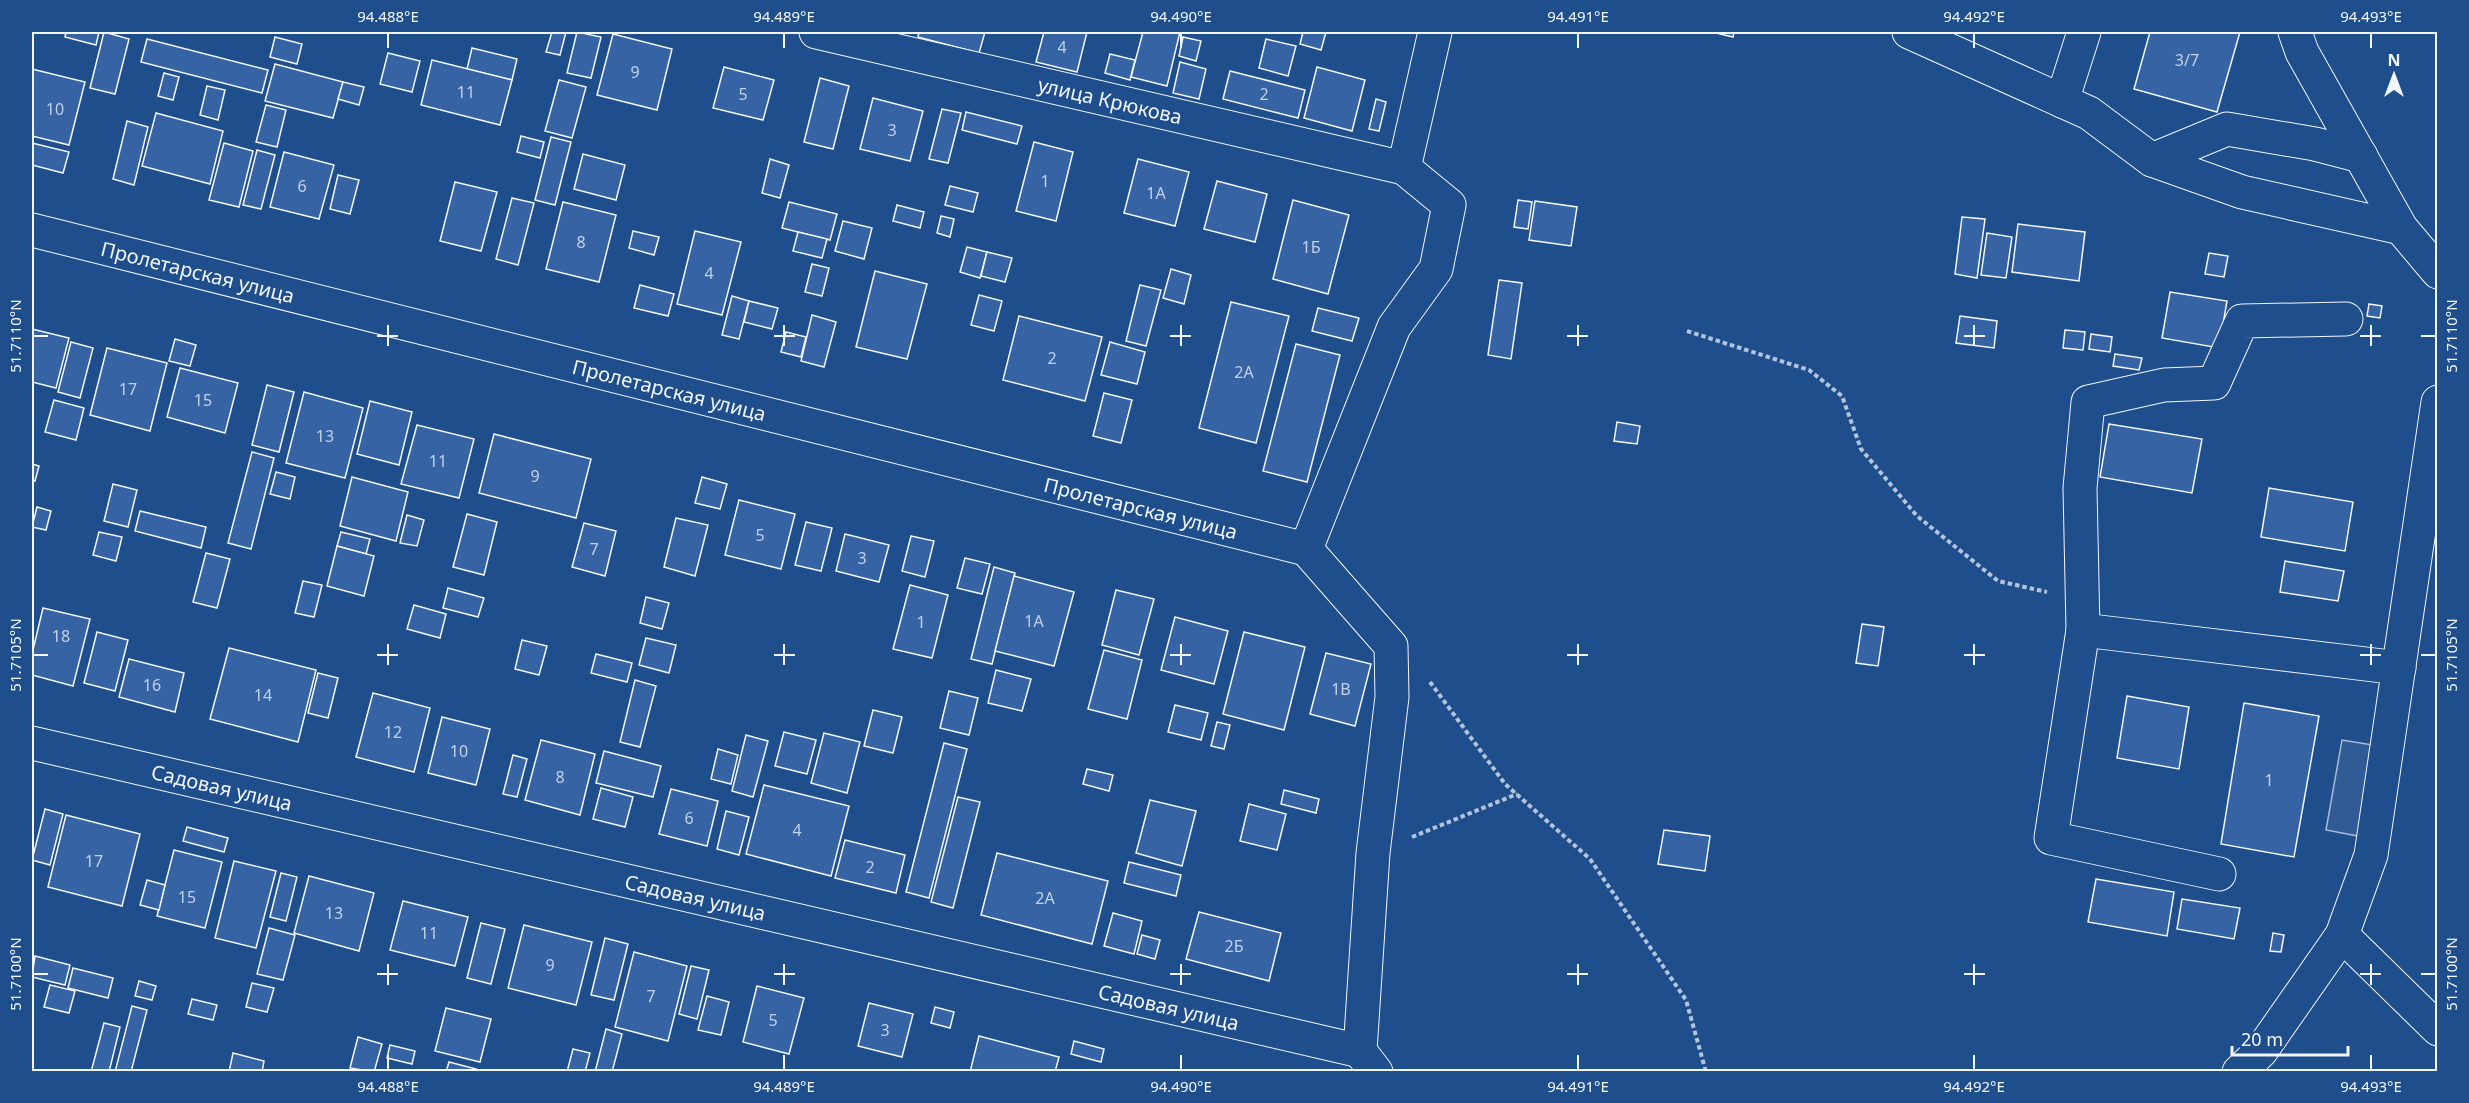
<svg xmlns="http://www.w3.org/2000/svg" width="2469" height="1103" font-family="'Noto Sans',sans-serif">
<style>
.built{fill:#305b95;stroke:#a8bbd7;stroke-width:1.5}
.building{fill:#3563a3;stroke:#f2f6ff;stroke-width:1.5}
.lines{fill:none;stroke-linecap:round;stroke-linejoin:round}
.minor-casing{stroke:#f2f6ff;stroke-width:35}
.path{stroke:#b3c4dc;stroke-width:4;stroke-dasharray:4.5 3;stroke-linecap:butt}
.minor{stroke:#1f4e8c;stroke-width:33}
.ticks{fill:none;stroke:#f2f6ff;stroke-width:2}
.labels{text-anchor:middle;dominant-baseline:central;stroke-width:4.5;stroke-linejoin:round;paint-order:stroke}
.number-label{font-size:16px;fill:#c3d1e8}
.street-label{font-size:20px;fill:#f2f6ff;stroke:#1f4e8c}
.neatline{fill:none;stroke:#f2f6ff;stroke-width:2}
.ticks-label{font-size:15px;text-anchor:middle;fill:#f2f6ff}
</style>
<rect width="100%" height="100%" fill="#1f4e8c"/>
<polygon class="built" points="2342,740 2379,746 2363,837 2326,830"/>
<g class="building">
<polygon points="66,32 99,32 96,45 65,37"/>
<polygon points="104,32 129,39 115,94 90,88"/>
<polygon points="552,32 566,32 560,55 546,52"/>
<polygon points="577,32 601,37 591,78 567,73"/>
<polygon points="919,32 985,32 979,53 918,37"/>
<polygon points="1044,32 1087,32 1077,72 1036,62"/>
<polygon points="1143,32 1180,32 1167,86 1131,77"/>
<polygon points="1303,32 1326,32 1321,50 1300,44"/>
<polygon points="1712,32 1734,32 1733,37"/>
<polygon points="2150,32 2240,32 2217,112 2134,89"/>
<polygon points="613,34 672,49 657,110 597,95"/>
<polygon points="275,37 302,44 297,64 270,57"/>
<polygon points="1183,37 1201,41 1196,61 1179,56"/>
<polygon points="147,39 268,70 262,93 141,62"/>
<polygon points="1266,39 1296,46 1288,76 1259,68"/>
<polygon points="472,48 517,59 512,80 467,69"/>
<polygon points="388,53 420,61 412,92 380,84"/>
<polygon points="1110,54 1135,60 1130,80 1105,73"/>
<polygon points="432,60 512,80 500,125 421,105"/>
<polygon points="1180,62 1206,69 1199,99 1173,93"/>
<polygon points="275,64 343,82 333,118 265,101"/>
<polygon points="724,67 774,80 763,120 713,108"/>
<polygon points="1317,67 1365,80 1352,131 1304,118"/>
<polygon points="32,69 85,82 69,145 32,136"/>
<polygon points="1230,71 1305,90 1298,118 1223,99"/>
<polygon points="164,73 179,77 173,100 158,96"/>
<polygon points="820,78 849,86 833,149 804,142"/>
<polygon points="559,80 586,87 572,138 545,131"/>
<polygon points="343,82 364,87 359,105 338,99"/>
<polygon points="207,86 225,90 218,120 200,115"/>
<polygon points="873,98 923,111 910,161 860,149"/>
<polygon points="1376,99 1386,102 1379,131 1369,129"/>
<polygon points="266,105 286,110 277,147 256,142"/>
<polygon points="942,109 961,113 948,163 929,159"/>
<polygon points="966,112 1022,126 1017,144 962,130"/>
<polygon points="156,113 223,131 210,184 142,166"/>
<polygon points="127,121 148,127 134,185 113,179"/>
<polygon points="521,136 544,142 540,158 517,152"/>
<polygon points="551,137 571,142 555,205 535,200"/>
<polygon points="1034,142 1073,152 1056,221 1016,211"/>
<polygon points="32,143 69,152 63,173 32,165"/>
<polygon points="224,143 253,151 239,207 209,200"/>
<polygon points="257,150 275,155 261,209 243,205"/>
<polygon points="284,152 334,165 319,219 270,207"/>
<polygon points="583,154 625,165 616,200 574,189"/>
<polygon points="770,159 789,165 780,198 762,193"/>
<polygon points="1138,159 1189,172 1175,226 1124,213"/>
<polygon points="338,175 359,180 350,214 330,209"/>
<polygon points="1217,181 1267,194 1255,242 1204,229"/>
<polygon points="455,182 497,192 481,251 440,241"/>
<polygon points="950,186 978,193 973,212 945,205"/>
<polygon points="512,198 534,203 518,265 496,259"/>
<polygon points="1293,200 1349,215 1328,294 1273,279"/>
<polygon points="1518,200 1532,202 1528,229 1514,227"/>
<polygon points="1535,201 1577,207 1571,246 1529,240"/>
<polygon points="563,202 616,215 599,282 546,269"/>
<polygon points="789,202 837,214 830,240 782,228"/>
<polygon points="897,205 924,212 920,228 893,221"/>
<polygon points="941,216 954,219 950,237 937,233"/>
<polygon points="1962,217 1985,219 1977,278 1955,274"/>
<polygon points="843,221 872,228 864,259 835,251"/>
<polygon points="2018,224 2085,232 2079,281 2012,272"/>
<polygon points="633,231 659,237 654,255 629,248"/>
<polygon points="695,231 741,242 722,315 677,304"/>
<polygon points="798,232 827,239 822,258 793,251"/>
<polygon points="1987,233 2012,237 2006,278 1981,275"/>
<polygon points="967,247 987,252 980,278 960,272"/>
<polygon points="987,252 1012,258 1005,282 981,276"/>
<polygon points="2209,253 2228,256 2224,277 2205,274"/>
<polygon points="812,264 829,268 822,296 805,292"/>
<polygon points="1171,269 1191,275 1184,304 1163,298"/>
<polygon points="875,271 927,284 907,359 856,347"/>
<polygon points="1499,280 1522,283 1511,359 1488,355"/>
<polygon points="640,285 674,294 668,316 634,308"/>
<polygon points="1140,285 1161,290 1146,346 1126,341"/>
<polygon points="2170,292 2227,301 2219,348 2162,338"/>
<polygon points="979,295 1002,301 994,331 971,325"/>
<polygon points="732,296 749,301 739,339 722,335"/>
<polygon points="749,301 778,308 772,329 744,322"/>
<polygon points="1231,302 1289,316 1256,443 1199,428"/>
<polygon points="2369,304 2382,306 2380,318 2367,316"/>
<polygon points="1318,308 1359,318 1352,341 1312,331"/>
<polygon points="812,315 836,322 824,367 801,361"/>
<polygon points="1019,316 1102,337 1085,401 1003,380"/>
<polygon points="1960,316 1997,321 1994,348 1956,343"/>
<polygon points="32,329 69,338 56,388 32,382"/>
<polygon points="2065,330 2085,332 2083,350 2063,348"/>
<polygon points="786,332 806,337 801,357 781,352"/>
<polygon points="2091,334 2112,337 2110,352 2089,349"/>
<polygon points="175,339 196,345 190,366 169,361"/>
<polygon points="71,342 93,348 80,398 58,392"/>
<polygon points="1110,342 1145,352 1137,384 1101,375"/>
<polygon points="1296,344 1340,355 1307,482 1263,471"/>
<polygon points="107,348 167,363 150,431 90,415"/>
<polygon points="2115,354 2142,358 2139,370 2113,366"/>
<polygon points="180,368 238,383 225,433 167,417"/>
<polygon points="267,385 294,392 279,452 252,445"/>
<polygon points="304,392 363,408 345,478 286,463"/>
<polygon points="1104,393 1132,400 1121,443 1093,436"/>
<polygon points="54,400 84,408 76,440 45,432"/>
<polygon points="370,401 412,412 399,465 357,454"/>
<polygon points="1617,422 1640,426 1637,444 1614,441"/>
<polygon points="2109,424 2202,439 2192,493 2100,477"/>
<polygon points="417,425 474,439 459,498 401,484"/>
<polygon points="494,434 591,459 576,518 479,493"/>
<polygon points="252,452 274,458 251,549 228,543"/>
<polygon points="32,464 39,466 35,481 32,480"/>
<polygon points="276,472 295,477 290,499 270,494"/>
<polygon points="352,477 408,492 396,541 340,526"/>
<polygon points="702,477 727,484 720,509 695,503"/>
<polygon points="113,484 137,490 128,527 104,521"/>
<polygon points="2269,488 2353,502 2345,551 2261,537"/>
<polygon points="739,500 795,514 781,569 725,555"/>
<polygon points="37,507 51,511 46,530 32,527"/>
<polygon points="140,511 206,527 201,548 135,531"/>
<polygon points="467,514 497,522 484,575 453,567"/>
<polygon points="407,515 424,520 417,546 400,543"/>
<polygon points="676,518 708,525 695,576 664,567"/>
<polygon points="806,522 832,528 821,571 795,565"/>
<polygon points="584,523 616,531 605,576 572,567"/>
<polygon points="99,532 122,537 116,561 93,555"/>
<polygon points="341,532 370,539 366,554 337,546"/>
<polygon points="845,534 889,545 879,582 836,571"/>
<polygon points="911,536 934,541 925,577 902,571"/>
<polygon points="337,546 374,556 364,596 327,586"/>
<polygon points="206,553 230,559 217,608 193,602"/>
<polygon points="965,558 990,564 982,594 957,588"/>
<polygon points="2285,561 2344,571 2338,601 2280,592"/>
<polygon points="994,567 1015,573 992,664 971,659"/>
<polygon points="1014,576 1074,592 1054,666 995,651"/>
<polygon points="303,581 322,585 314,617 295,613"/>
<polygon points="910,585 948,595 932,658 893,649"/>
<polygon points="448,588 484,598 478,617 443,608"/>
<polygon points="1116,590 1154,599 1139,655 1102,645"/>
<polygon points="646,597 669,603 662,629 640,623"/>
<polygon points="414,605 446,614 440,638 407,629"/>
<polygon points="43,608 90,619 73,686 32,675 32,654"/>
<polygon points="1175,617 1228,631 1214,684 1161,670"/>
<polygon points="1862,624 1884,627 1878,666 1856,663"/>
<polygon points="97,632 128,640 115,691 84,683"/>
<polygon points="1244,632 1305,647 1284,730 1223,714"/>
<polygon points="646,638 676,645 669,673 639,665"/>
<polygon points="522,640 547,646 539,675 515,669"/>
<polygon points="229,648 316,670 298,742 210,719"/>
<polygon points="1104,650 1142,660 1127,719 1088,709"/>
<polygon points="1326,653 1371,664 1355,726 1310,714"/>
<polygon points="596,654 632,663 627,682 591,673"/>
<polygon points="129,659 184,673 175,712 119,697"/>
<polygon points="996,670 1031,679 1022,711 988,703"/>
<polygon points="318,673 338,678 328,718 308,713"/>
<polygon points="635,680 656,686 640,747 620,742"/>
<polygon points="949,691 978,698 969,735 940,728"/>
<polygon points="373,693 430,708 414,772 356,757"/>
<polygon points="2127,696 2189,707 2179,769 2117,758"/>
<polygon points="2244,703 2319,716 2294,857 2221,844"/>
<polygon points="1175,705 1208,713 1201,740 1168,732"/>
<polygon points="873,710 902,717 893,753 864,746"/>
<polygon points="442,717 490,729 476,785 428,773"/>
<polygon points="1217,722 1230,725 1224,749 1211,746"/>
<polygon points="784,732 816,740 807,774 775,766"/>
<polygon points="824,733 860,742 847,793 811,783"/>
<polygon points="746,735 768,741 753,797 732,791"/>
<polygon points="541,740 595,754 580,815 525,800"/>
<polygon points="944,743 967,749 929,898 906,892"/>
<polygon points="718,749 738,755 731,784 711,779"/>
<polygon points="604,751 661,766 653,797 596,783"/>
<polygon points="513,755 527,759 517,797 503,794"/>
<polygon points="1087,769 1113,775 1109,791 1083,784"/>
<polygon points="764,785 849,806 831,876 746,854"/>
<polygon points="601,788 633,797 625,827 593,819"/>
<polygon points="671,789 718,801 707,846 659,834"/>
<polygon points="1284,790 1319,799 1316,813 1281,804"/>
<polygon points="958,797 980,802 953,908 931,902"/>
<polygon points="1150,800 1196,811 1182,866 1136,853"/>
<polygon points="1249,804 1286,814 1277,850 1240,841"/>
<polygon points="45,809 63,814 50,865 32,860"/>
<polygon points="726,811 749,817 739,855 717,849"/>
<polygon points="66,815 140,834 122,906 48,887"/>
<polygon points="187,827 228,838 224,852 183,841"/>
<polygon points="1664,830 1710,836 1705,871 1658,864"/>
<polygon points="845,840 905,855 896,893 835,878"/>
<polygon points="174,850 222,862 205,928 157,916"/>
<polygon points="997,853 1108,881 1092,944 981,915"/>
<polygon points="234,861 276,871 256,948 215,938"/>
<polygon points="1129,862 1181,875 1176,896 1124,883"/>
<polygon points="281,873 297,877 286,921 270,917"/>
<polygon points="309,876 374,893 359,951 294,933"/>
<polygon points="2096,879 2174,892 2167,936 2088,922"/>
<polygon points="147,880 165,885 159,910 140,905"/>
<polygon points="2182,899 2240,908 2234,939 2177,929"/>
<polygon points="403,901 468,917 455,966 390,950"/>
<polygon points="1199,912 1281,933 1269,981 1186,959"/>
<polygon points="1113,913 1142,921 1134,954 1104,946"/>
<polygon points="481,923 505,929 491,984 467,978"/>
<polygon points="524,925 592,942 576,1005 508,988"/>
<polygon points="269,928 295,935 283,980 257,974"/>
<polygon points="2273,933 2284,935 2281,952 2270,951"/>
<polygon points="1142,935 1160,940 1155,959 1137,954"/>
<polygon points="605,938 628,944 614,1000 591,995"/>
<polygon points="634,952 687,966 668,1041 615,1027"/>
<polygon points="35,956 70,965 65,985 32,977"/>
<polygon points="691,966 709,970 697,1019 679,1014"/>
<polygon points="73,968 113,978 108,998 68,988"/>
<polygon points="139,981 156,986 152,1000 135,996"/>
<polygon points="252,983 274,988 267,1012 246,1007"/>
<polygon points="50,985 75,991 69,1013 44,1007"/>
<polygon points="757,986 804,998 789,1054 743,1042"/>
<polygon points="707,996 729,1002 721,1035 698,1030"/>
<polygon points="192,999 217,1005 213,1020 188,1014"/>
<polygon points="869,1003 913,1014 902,1057 858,1046"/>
<polygon points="132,1006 147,1010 131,1072 115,1072"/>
<polygon points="935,1007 954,1012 950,1028 931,1023"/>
<polygon points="446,1008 491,1019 480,1062 435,1051"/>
<polygon points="104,1023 120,1027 109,1072 91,1072"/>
<polygon points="606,1029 622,1034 612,1072 595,1072"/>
<polygon points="979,1036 1059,1057 1055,1072 970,1072"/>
<polygon points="358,1037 382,1044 374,1072 350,1068"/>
<polygon points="1074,1041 1104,1049 1101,1062 1071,1054"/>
<polygon points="390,1045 415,1051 412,1064 387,1058"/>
<polygon points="573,1049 590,1053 585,1072 567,1072"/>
<polygon points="233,1053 264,1061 262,1072 229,1072"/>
<polygon points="449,1062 476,1069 475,1072 446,1072"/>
</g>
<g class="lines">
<defs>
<g id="minor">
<path id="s1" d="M816,32L1404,168"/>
<polyline points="1909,32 2089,113 2152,160 2242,192 2401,228"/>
<polyline points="2295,32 2302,52 2401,228 2438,272"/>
<polyline points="2062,101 2084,32"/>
<polyline points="2152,160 2227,129 2315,144 2361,156"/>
<path id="s2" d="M32,230L1306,549"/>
<polyline points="2083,630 2080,488 2088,402 2164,385 2214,383 2242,321 2346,319"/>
<path id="s3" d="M32,743L1360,1051"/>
<polyline points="2219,874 2051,838 2083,630 2399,668"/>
<polyline points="2342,935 2438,1029"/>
<polyline points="1376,1072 1360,1051 1373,853 1392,697 1391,646 1306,549 1394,327 1436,269 1449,205 1404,168 1435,32"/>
<polyline points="2239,1072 2261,1051 2342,935 2371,855 2438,402"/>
</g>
</defs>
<use href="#minor" class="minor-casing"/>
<g class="path">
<polyline points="1687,331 1809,370 1842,396 1861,449 1917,516 1998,581 2047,592"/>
<polyline points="1430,682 1505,784 1590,859 1686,1000 1706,1072"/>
<polyline points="1412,837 1517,794"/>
</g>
<use href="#minor" class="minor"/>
</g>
<path class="ticks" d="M388,33V48M784,33V48M1181,33V48M1578,33V48M1974,33V48M2371,33V48M388,325V346M784,325V346M1181,325V346M1578,325V346M1974,325V346M2371,325V346M33,336H48M377,336H398M774,336H795M1170,336H1191M1567,336H1588M1964,336H1985M2360,336H2381M2421,336H2436M388,644V665M784,644V665M1181,644V665M1578,644V665M1974,644V665M2371,644V665M33,655H48M377,655H398M774,655H795M1170,655H1191M1567,655H1588M1964,655H1985M2360,655H2381M2421,655H2436M388,964V985M784,964V985M1181,964V985M1578,964V985M1974,964V985M2371,964V985M33,974H48M377,974H398M774,974H795M1170,974H1191M1567,974H1588M1964,974H1985M2360,974H2381M2421,974H2436M388,1055V1070M784,1055V1070M1181,1055V1070M1578,1055V1070M1974,1055V1070M2371,1055V1070"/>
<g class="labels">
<g class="number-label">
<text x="1062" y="47">4</text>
<text x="2187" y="60">3/7</text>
<text x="635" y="72">9</text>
<text x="466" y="92">11</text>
<text x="743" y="94">5</text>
<text x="1264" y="94">2</text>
<text x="55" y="109">10</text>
<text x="892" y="130">3</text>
<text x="1045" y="181">1</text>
<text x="302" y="186">6</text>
<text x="1156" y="193">1А</text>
<text x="581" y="242">8</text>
<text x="1311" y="247">1Б</text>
<text x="709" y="273">4</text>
<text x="1052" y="358">2</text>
<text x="1244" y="372">2А</text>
<text x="128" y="389">17</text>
<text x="203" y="400">15</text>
<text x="325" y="436">13</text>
<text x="438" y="461">11</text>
<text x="535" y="476">9</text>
<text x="760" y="535">5</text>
<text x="594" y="549">7</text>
<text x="862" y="558">3</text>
<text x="1034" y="621">1А</text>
<text x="921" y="622">1</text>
<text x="61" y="636">18</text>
<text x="152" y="685">16</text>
<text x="1341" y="689">1В</text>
<text x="263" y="695">14</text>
<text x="393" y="732">12</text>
<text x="459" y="751">10</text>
<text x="560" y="777">8</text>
<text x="2269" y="780">1</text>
<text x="689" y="818">6</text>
<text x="797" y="830">4</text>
<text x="94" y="861">17</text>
<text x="870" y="867">2</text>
<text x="187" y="897">15</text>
<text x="1045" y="898">2А</text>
<text x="334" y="913">13</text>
<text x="429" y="933">11</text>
<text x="1234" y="946">2Б</text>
<text x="550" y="965">9</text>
<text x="651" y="996">7</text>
<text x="773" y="1020">5</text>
<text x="885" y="1030">3</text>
</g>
<g class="street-label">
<text stroke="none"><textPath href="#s1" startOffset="302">улица Крюкова</textPath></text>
<text stroke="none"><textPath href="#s2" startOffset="171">Пролетарская улица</textPath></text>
<text stroke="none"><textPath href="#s2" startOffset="657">Пролетарская улица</textPath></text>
<text stroke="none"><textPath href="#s2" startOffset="1143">Пролетарская улица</textPath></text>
<text stroke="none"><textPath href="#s3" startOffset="195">Садовая улица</textPath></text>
<text stroke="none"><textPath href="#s3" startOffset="681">Садовая улица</textPath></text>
<text stroke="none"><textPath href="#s3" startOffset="1167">Садовая улица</textPath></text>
</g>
</g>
<rect width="2469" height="1103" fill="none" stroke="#1f4e8c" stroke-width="66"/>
<g transform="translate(2394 75)" stroke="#1f4e8c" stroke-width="4.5" paint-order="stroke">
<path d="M0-4.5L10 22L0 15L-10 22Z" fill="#f2f6ff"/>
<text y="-9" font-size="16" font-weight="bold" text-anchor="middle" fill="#f2f6ff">N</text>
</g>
<path d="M2232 1046v9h116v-9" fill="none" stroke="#f2f6ff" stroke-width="3"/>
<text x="2241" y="1046" font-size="18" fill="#f2f6ff" stroke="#1f4e8c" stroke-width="4.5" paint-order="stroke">20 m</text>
<rect x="33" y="33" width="2403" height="1037" class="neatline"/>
<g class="ticks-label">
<text x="388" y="22">94.488°E</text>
<text x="784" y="22">94.489°E</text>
<text x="1181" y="22">94.490°E</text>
<text x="1578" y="22">94.491°E</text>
<text x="1974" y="22">94.492°E</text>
<text x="2371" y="22">94.493°E</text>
<text transform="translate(16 336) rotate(-90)" y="5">51.7110°N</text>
<text transform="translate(2452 336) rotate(-90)" y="5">51.7110°N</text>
<text transform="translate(16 655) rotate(-90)" y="5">51.7105°N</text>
<text transform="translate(2452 655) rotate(-90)" y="5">51.7105°N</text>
<text transform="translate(16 974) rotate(-90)" y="5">51.7100°N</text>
<text transform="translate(2452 974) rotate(-90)" y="5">51.7100°N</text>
<text x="388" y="1092">94.488°E</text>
<text x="784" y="1092">94.489°E</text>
<text x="1181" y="1092">94.490°E</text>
<text x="1578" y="1092">94.491°E</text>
<text x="1974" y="1092">94.492°E</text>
<text x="2371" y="1092">94.493°E</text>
</g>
</svg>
